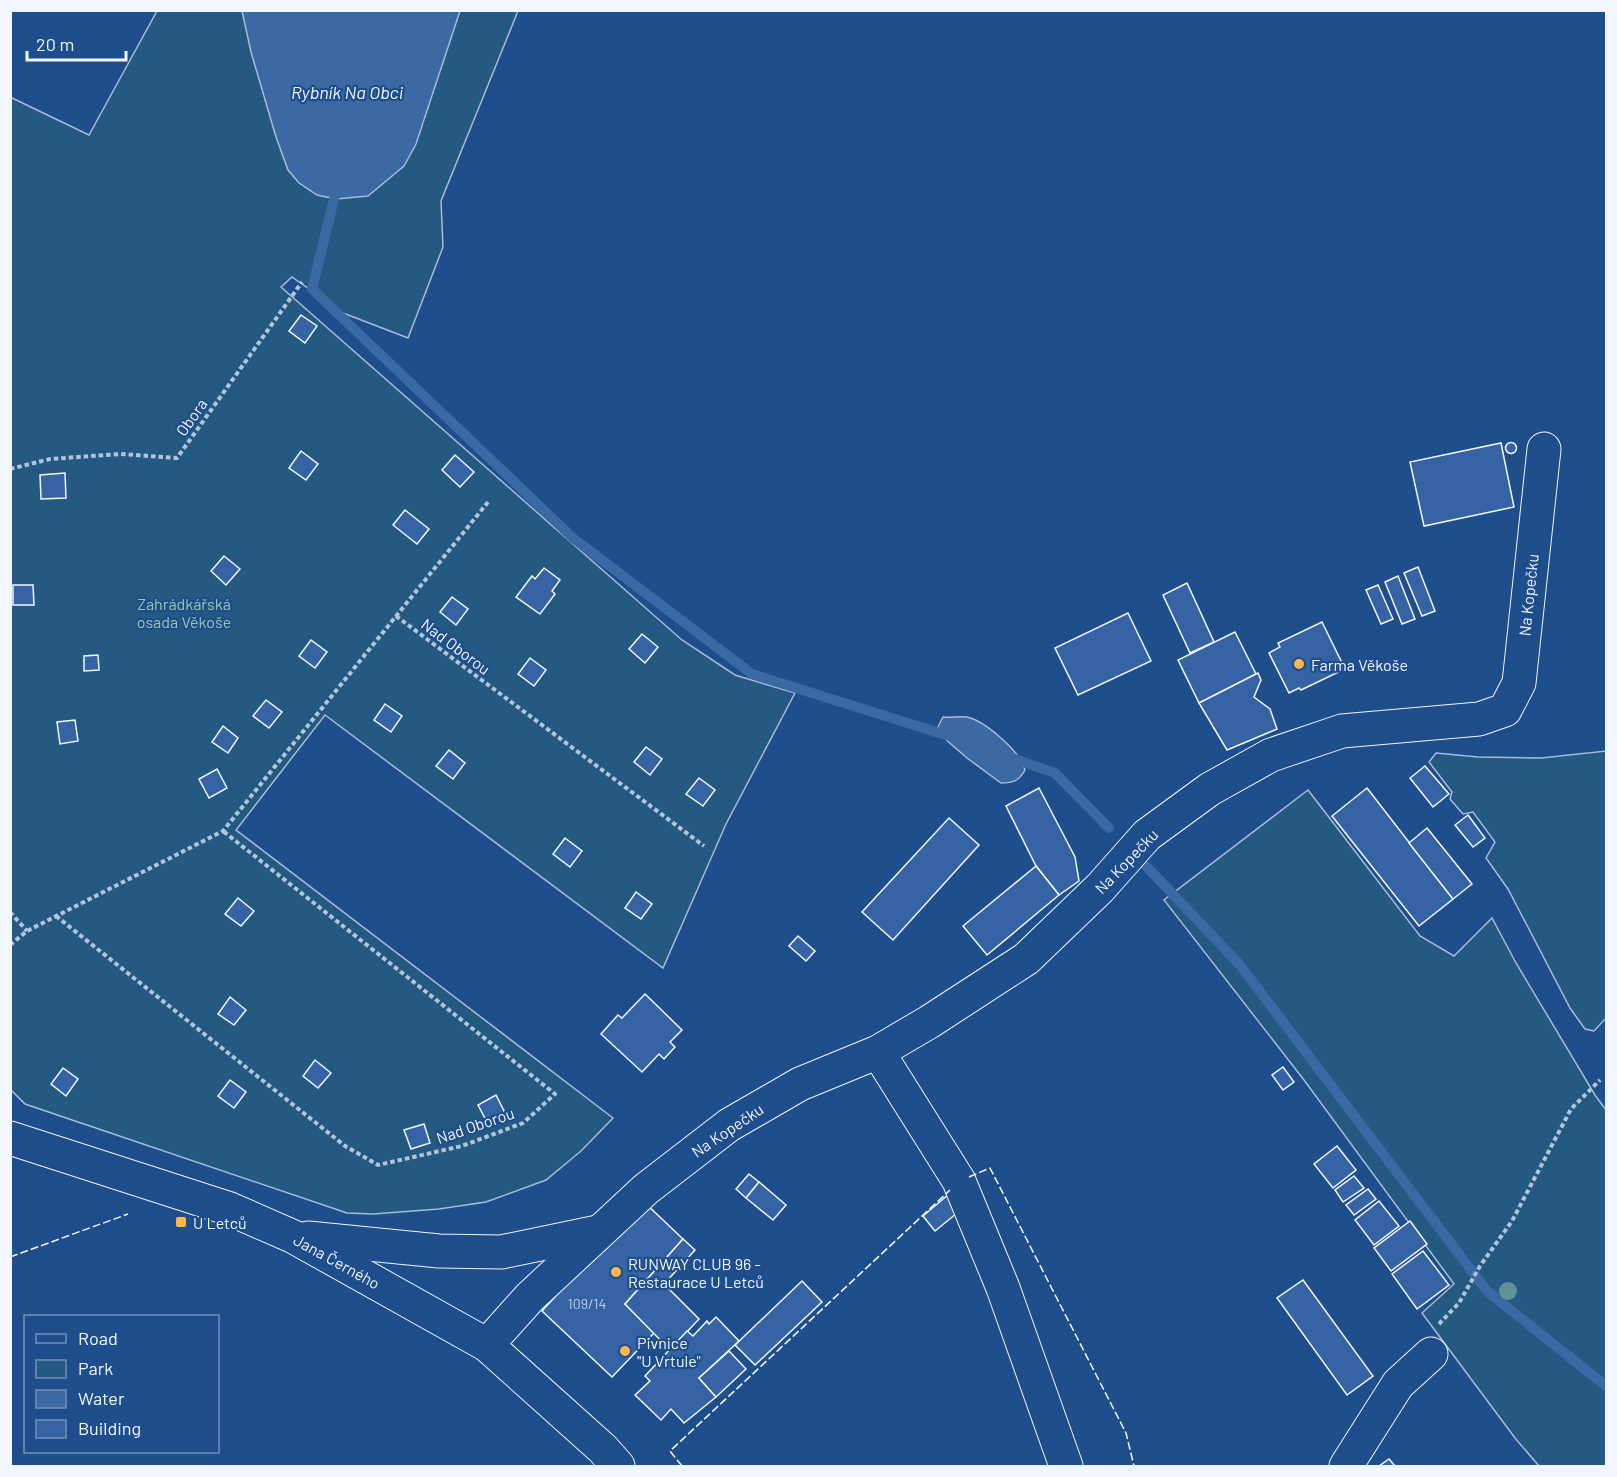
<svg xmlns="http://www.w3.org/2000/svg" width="1617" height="1477" font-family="Barlow,sans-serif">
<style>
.green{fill:#245a82;stroke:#a8bbd7;stroke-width:1.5}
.water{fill:#3b69a3;stroke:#a8bbd7;stroke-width:1.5}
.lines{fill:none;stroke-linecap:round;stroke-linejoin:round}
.stream{stroke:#3b69a3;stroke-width:10}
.building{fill:#3563a3;stroke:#f2f6ff;stroke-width:1.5}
.minor-casing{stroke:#f2f6ff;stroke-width:35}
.path{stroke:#b3c4dc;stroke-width:4;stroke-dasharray:4.5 3;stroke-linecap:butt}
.minor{stroke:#1f4e8c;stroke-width:33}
.fence{stroke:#f2f6ff;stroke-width:1.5;stroke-dasharray:8 3;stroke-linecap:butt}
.tree{fill:#61919a}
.poi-dot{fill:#ffb74d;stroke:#1f4e8c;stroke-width:2}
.labels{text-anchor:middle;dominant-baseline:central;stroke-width:4.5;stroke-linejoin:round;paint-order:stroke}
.number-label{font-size:14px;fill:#c3d1e8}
.street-label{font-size:16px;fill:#f2f6ff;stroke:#1f4e8c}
.park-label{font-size:16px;fill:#97c8a6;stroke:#1f4e8c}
.poi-label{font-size:16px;fill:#f2f6ff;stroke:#1f4e8c;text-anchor:start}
.water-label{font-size:18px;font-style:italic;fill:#f2f6ff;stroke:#1f4e8c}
</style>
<rect width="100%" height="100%" fill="#1f4e8c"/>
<g class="green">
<polygon points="157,11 518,11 441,201 443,247 408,338 343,313 292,277 281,287 682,640 735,675 795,693 726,824 663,968 325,715 236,830 613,1118 581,1151 546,1180 486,1202 439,1209 373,1214 347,1213 25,1104 11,1090 10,97 89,135"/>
<polygon points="1606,751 1606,1018 1594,1031 1585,1029 1570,1008 1508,889 1486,858 1495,842 1473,812 1463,814 1450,799 1452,792 1429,762 1436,753 1478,757 1541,758"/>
<polygon points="1308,790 1420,936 1454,956 1492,918 1516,963 1595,1095 1606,1110 1606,1466 1539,1466 1515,1438 1422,1313 1454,1284 1304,1080 1164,900"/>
</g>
<g class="water">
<polygon points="242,11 460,11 416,144 404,166 368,196 336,199 317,195 299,183 288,170 276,137 251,52"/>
<path d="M943,717C951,718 959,716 967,717C985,721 1021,752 1025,770C1019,781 1013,783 1001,783L967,758L936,731Z"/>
</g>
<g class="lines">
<g class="stream">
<polyline points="337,187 312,289 573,538 752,674 949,736"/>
<polyline points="1009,757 1055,773 1109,828"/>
<polyline points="1147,867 1239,964 1487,1291 1606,1386"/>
</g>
</g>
<g class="building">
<polygon points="301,315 317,326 305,343 289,331"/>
<circle cx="1511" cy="448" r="5.5"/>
<polygon points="1501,443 1514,507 1424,526 1410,462"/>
<polygon points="301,451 318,464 306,480 289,468"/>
<polygon points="455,455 474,472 460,487 442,470"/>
<polygon points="65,473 66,498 41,499 40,475"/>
<polygon points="405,510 429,529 417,544 393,525"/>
<polygon points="224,556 240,569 226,585 211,571"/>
<polygon points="1418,567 1435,611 1422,616 1404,573"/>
<polygon points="544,568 560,580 552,591 555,594 540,614 516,597 532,576 535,579"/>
<polygon points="1398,576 1415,619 1402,624 1385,582"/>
<polygon points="1187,583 1214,642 1190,653 1163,595"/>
<polygon points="13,585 33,585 34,605 13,605"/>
<polygon points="1378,585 1393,619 1381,624 1366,590"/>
<polygon points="452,597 468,609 456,625 440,612"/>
<polygon points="1128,613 1151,661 1078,695 1055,648"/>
<polygon points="1322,622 1345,669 1301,690 1299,688 1289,693 1269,653 1280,647 1278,643"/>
<polygon points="1235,632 1256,674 1199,703 1178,660"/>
<polygon points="642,634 658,647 645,663 629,649"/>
<polygon points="311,640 327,652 315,668 299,656"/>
<polygon points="98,655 99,670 84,671 84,656"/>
<polygon points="530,658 546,670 534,686 518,674"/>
<polygon points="1258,673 1261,680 1254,697 1270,709 1277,729 1227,750 1199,703"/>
<polygon points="266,700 282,712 269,728 253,716"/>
<polygon points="385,704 402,716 391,732 374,720"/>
<polygon points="75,720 78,741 60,744 57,722"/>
<polygon points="223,726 238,738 228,753 212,742"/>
<polygon points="646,747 662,759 650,775 634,762"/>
<polygon points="449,750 465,763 453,779 436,766"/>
<polygon points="1425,766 1449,794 1433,807 1410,778"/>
<polygon points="217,769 227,788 209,798 199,779"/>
<polygon points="699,778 715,790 703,806 686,794"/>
<polygon points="1039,788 1075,857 1079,881 1059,895 1036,866 1006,806"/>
<polygon points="1367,788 1453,899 1419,926 1332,816"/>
<polygon points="1468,815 1485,838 1473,847 1455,825"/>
<polygon points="949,818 979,845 893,940 862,912"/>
<polygon points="1427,828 1472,884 1453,899 1409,843"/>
<polygon points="565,838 582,851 570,867 553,854"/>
<polygon points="1036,866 1059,895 987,955 963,926"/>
<polygon points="636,892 652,904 641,919 625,908"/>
<polygon points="238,898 254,911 241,926 225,914"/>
<polygon points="798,936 815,951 806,961 789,946"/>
<polygon points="645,994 682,1030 670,1042 675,1047 664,1059 659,1054 642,1072 601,1034 618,1015 622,1018"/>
<polygon points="230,997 246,1010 234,1025 218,1014"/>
<polygon points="315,1060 331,1073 318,1088 303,1076"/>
<polygon points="1283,1067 1294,1082 1283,1090 1272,1075"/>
<polygon points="63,1068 78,1079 66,1096 51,1084"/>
<polygon points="230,1080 246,1092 234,1108 218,1096"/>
<polygon points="496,1095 505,1113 487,1122 478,1105"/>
<polygon points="424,1124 430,1143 411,1149 404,1130"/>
<polygon points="1337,1146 1356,1170 1333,1188 1314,1164"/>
<polygon points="749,1174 759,1182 746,1198 736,1189"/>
<polygon points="1354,1176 1364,1188 1343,1202 1335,1190"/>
<polygon points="759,1182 786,1205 773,1220 746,1198"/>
<polygon points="1368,1189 1376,1199 1354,1215 1346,1205"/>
<polygon points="949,1194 962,1209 935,1231 923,1216"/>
<polygon points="643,1201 683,1239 625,1304 654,1333 612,1377 542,1311"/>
<polygon points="1379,1201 1399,1226 1374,1245 1355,1220"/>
<polygon points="1410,1221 1427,1244 1391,1271 1374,1248"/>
<polygon points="683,1239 695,1250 664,1284 699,1319 670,1350 625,1304"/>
<polygon points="1423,1251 1449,1285 1417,1309 1392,1274"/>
<polygon points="1303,1280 1373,1376 1347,1395 1277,1298"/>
<polygon points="802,1281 822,1302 755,1365 735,1345"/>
<polygon points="716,1317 739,1341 699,1378 716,1397 684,1423 671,1409 661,1420 635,1395 650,1381 645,1376 687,1331 693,1336 707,1321 709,1324"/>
<polygon points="729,1351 746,1369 716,1397 699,1378"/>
<polygon points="1389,1459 1395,1466 1379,1466"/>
</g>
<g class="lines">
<defs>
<g id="minor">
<polyline points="878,1052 959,1181 1003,1288 1066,1466"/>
<polyline points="10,1138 230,1209 294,1237 487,1345 603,1449 618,1466"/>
<polyline points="308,1238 439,1251 501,1252 598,1232"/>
<polyline points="487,1345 530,1297 646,1189 729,1125 800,1084 878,1052 929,1022 1026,959 1100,888 1147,835 1210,789 1271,755 1342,731 1479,719 1505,710 1519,683 1544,449"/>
<polyline points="1346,1466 1398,1384 1431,1354"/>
</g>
</defs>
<use href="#minor" class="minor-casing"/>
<g class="path">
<polyline points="10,469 50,459 121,454 177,458 302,282"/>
<polyline points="396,616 704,846"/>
<polyline points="10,912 27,931"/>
<polyline points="56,916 345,1146 378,1165 462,1146 523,1123 555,1094 223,831"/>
<polyline points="10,945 27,931 223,831 488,502"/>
<polyline points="1439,1324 1459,1303 1480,1266 1512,1221 1571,1109 1600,1080"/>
</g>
<use href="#minor" class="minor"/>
<g class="fence">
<polyline points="969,1177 990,1168 1126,1433 1134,1466"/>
<polyline points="10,1257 128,1214"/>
<polyline points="682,1466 670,1451 950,1190"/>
</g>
</g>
<circle class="tree" cx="1508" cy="1291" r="9"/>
<g class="poi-dot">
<circle cx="1299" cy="664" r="6"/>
<rect x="175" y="1216" width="12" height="12" rx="3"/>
<circle cx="616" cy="1272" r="6"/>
<circle cx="625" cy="1351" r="6"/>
</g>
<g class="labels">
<g class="number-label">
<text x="587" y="1303">109/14</text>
</g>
<g class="street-label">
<text transform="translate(191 417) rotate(-55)">Obora</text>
<text transform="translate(1528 595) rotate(-84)">Na Kopečku</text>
<text transform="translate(456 646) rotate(37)">Nad Oborou</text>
<text transform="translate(1126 861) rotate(-46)">Na Kopečku</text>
<text transform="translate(475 1125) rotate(-19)">Nad Oborou</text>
<text transform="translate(727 1130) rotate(-34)">Na Kopečku</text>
<text transform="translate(337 1261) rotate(29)">Jana Černého</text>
</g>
<g class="park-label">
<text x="184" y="603">Zahrádkářská<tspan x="184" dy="18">osada Věkoše</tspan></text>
</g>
<g class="poi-label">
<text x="1311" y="664">Farma Věkoše</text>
<text x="193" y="1222">U Letců</text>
<text x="628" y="1263">RUNWAY CLUB 96 -<tspan x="628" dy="18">Restaurace U Letců</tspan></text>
<text x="637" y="1342">Pivnice<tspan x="637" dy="18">"U Vrtule"</tspan></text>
</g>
<g class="water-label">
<text x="347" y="92">Rybník Na Obci</text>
</g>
</g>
<rect width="1617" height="1477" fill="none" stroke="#f2f6ff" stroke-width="24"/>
<rect x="24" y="1315" width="195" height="138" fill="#1f4e8c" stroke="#7391ba" stroke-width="1.5"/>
<rect x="36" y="1334" width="30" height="9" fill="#1f4e8c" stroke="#7391ba" stroke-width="1.5"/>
<text x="78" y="1345" font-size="18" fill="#f2f6ff">Road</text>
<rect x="36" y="1360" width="30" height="18" fill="#245a82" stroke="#7391ba" stroke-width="1.5"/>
<text x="78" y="1375" font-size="18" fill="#f2f6ff">Park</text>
<rect x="36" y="1390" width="30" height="18" fill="#3b69a3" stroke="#7391ba" stroke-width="1.5"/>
<text x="78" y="1405" font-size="18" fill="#f2f6ff">Water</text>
<rect x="36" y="1420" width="30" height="18" fill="#3563a3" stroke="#7391ba" stroke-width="1.5"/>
<text x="78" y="1435" font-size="18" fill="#f2f6ff">Building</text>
<path d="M27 51v9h99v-9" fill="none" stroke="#f2f6ff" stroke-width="3"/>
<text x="36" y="51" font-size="18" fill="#f2f6ff" stroke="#1f4e8c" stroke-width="4.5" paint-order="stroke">20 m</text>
</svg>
